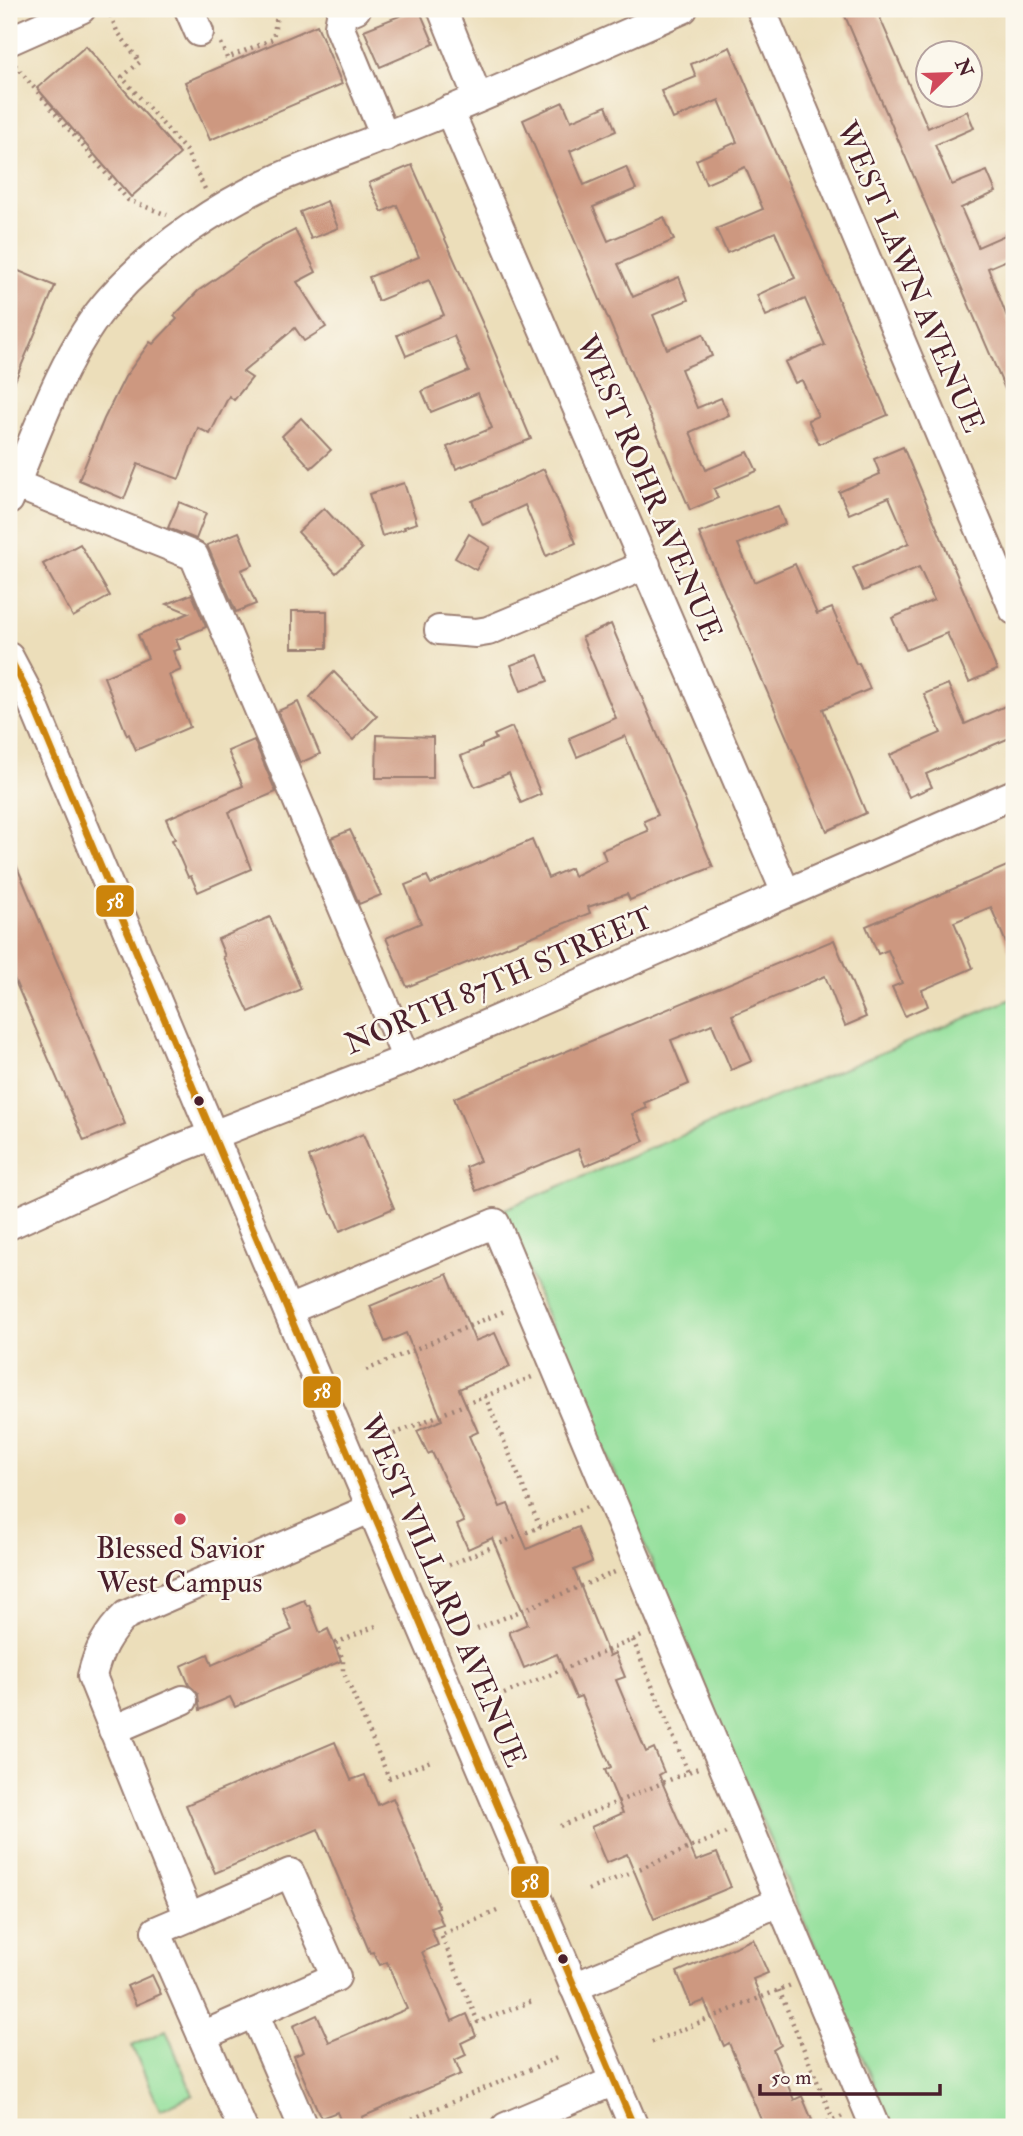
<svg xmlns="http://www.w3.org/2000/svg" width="1023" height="2136" font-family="'IM FELL Double Pica',serif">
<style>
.green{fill:#94e09c;stroke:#6f8064;stroke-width:2}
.building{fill:#cd9880}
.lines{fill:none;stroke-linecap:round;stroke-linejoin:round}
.minor-casing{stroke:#9b7e72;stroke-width:32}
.path{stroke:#9b7e72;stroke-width:4.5;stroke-dasharray:2 5;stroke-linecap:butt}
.minor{stroke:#fff;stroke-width:28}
.bus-1-casing{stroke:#fbf7ec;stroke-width:12}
.bus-1{stroke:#cc840b;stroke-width:7}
.bus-dot{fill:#4a1f2b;stroke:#fbf7ec;stroke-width:2.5}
.poi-dot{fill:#d1495b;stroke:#fbf7ec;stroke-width:2.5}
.labels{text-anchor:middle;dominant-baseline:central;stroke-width:5;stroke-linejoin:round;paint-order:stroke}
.street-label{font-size:30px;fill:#4a1f2b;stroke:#fbf7ec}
.poi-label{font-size:30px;fill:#4a1f2b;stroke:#fbf7ec}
.line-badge{stroke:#fbf7ec;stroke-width:2.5}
.badge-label{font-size:19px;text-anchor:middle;font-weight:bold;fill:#fff}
</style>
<rect width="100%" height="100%" fill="#fbf7ec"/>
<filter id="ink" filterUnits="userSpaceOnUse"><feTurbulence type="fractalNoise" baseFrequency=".0143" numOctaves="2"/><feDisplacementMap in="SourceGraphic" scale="14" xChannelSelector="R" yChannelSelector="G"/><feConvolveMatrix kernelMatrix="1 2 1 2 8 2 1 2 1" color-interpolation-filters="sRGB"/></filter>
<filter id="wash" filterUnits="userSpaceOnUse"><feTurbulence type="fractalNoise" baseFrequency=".00686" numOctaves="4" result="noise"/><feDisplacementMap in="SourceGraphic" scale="28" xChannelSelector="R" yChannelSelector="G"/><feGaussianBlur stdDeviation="1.57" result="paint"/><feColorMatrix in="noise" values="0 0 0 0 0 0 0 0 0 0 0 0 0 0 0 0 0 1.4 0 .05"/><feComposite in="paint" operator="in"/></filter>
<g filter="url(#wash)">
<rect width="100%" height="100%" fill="#ecdeba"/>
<g class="green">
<polygon points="1014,998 1014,2127 892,2127 502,1210"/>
<polygon points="166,2030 193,2095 160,2110 132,2046"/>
</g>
<g id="blocks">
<g class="building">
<polygon points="417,9 419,9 434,44 380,67 364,30"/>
<polygon points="842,9 876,9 928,128 967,111 974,128 935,145 952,185 987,171 996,192 961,208 978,247 1014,231 1014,257 988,268 1014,335 1014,410"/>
<polygon points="317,25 342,84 210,140 185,82"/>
<polygon points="86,46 180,154 131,197 37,88"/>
<polygon points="730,47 888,415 819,444 808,420 818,416 802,380 795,383 785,362 825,345 805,299 766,316 757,295 795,278 775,232 727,253 716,229 763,209 745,167 706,184 696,160 737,142 719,100 673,119 661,91 696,77 691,64"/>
<polygon points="563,102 571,121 606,106 616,131 570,151 584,185 626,167 636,189 593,207 608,241 664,217 674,240 618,264 633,297 679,277 688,300 653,315 667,349 703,334 712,356 681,369 697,408 721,398 729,415 690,432 706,470 748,452 757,471 714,489 718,498 690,510 523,120"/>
<polygon points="412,165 485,329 531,439 456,469 447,447 492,428 478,393 431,412 422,391 469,371 454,336 406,356 397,335 444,315 429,280 378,301 369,277 419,257 397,205 382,212 369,183"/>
<polygon points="327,201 338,228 311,239 300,212"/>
<polygon points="295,230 316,272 297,282 326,327 304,341 295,328 243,372 252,378 234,400 229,396 210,434 198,428 179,479 138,464 124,499 79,480 104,419 125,377 150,342 153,344 177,319 174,316 198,291 261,247"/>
<polygon points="9,267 55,286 9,395"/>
<polygon points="301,418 331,450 311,468 282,436"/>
<polygon points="903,447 997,670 969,682 947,633 906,650 892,618 934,600 919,567 863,591 853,568 909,543 889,497 849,514 839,492 880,474 874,459"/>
<polygon points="544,469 576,543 546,556 525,505 483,525 472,501"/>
<polygon points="404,483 417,523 404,527 405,529 382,536 369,494"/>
<polygon points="179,502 206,513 196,539 168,528"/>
<polygon points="778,506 785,524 738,544 754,582 795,564 817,614 832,608 856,664 859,663 870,689 823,709 866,813 827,831 699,533"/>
<polygon points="324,508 362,549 336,573 298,532"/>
<polygon points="239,532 253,565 241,570 256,604 236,612 207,545"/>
<polygon points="469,534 490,547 476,570 455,558"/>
<polygon points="80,544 110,596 73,617 43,564"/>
<polygon points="192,594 206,627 176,640 180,649 173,651 181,670 169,675 190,727 136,750 129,734 127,735 104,677 148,658 138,635 189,613 167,604"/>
<rect x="292" y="611" width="35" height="37"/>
<polygon points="611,624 713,867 630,900 627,894 588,907 590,913 407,987 386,938 421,923 405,885 427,876 431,884 532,840 548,878 571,868 574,876 606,860 602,850 648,831 644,821 658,815 625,736 577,757 569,738 616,718 582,637"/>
<polygon points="538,655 548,681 521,691 511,665"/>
<polygon points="334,672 377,716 353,740 310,697"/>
<polygon points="948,684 965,724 1014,702 1014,736 926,774 932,787 909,797 890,755 941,733 924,694"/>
<polygon points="298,702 320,754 300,763 278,711"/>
<polygon points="512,727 541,794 521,803 509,773 475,787 461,756 482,747 482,745 496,739 494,735"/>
<polygon points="377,735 433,737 433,778 376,778"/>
<polygon points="254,740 276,792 229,812 251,869 198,892 191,876 188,877 172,840 175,839 166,819 243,786 228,751"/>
<polygon points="350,830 381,895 359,904 331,838"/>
<polygon points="9,848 125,1124 84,1141 9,967"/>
<polygon points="1014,863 1014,962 991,907 954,922 973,968 922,990 928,1006 905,1016 892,987 902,983 888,950 878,954 866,926"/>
<polygon points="270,917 301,989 249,1012 223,957 225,956 218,939"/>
<polygon points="834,940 866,1017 845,1026 825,976 732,1015 752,1061 731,1070 712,1024 671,1040 689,1084 644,1103 647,1108 632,1114 644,1141 585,1166 578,1149 476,1191 466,1167 480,1161 454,1098"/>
<polygon points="363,1134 394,1208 340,1231 333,1214 331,1214 309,1157"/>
<polygon points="447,1274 475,1341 495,1333 510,1367 459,1389 478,1432 469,1436 500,1507 508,1504 527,1549 578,1527 592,1562 574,1570 609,1656 615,1653 625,1677 616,1680 646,1752 654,1748 664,1772 659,1775 696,1861 717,1853 731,1887 654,1919 627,1854 606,1863 591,1827 623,1813 605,1770 611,1767 581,1696 576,1698 557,1654 524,1668 509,1632 528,1624 492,1538 468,1549 457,1525 464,1522 432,1452 428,1454 417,1431 442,1420 406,1333 385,1342 370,1306"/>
<polygon points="304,1600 307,1606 309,1605 320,1633 328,1629 341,1661 235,1707 230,1697 200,1710 198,1694 189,1685 181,1666 208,1654 212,1665 292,1630 283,1609"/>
<polygon points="335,1742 351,1780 365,1775 378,1805 393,1798 439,1907 436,1908 443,1925 431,1929 438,1945 422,1952 452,2021 467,2014 476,2036 461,2043 466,2055 455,2060 461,2074 362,2117 366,2127 343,2127 337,2112 321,2118 294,2056 304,2052 293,2026 317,2015 329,2042 407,2009 387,1962 380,1965 373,1952 370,1953 318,1829 215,1873 186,1805"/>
<polygon points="753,1939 768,1973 753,1979 781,2045 773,2050 794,2100 802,2096 812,2120 795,2127 764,2127 729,2043 724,2046 704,2001 691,2006 677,1972"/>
<polygon points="152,1975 161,1994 136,2005 127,1986"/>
</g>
</g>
</g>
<g filter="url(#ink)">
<use href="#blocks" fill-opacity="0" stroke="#9b7e72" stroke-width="2"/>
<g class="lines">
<defs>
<g id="minor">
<polyline points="189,9 199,32"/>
<polyline points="356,9 341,15 339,26 385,137"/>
<polyline points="442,9 478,98"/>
<polyline points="761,9 1014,610"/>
<polyline points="9,41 81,9"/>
<polyline points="449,110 786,893"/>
<polyline points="15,484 194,556 407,1059"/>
<path d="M9,500C35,436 65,349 111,298C157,246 220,204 283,176C333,155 385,137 436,116C519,82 601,45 683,9"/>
<polyline points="439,630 476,633 488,631 646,565"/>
<polyline points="9,657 29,695 202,1109 634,2127"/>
<polyline points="9,1225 175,1150 407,1059 1014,794"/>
<polyline points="288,1310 495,1223 875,2127"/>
<polyline points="113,1730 183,1700"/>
<polyline points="189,1917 290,1873 336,1977 202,2036"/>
<polyline points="574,1987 780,1902"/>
<polyline points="254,2013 303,2127"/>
<path d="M242,2127L156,1931L189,1917L92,1676C98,1651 107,1633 126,1615L372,1508"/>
<polyline points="506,2127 614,2081"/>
</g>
</defs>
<use href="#minor" class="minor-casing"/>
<g class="path">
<polyline points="108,9 117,31 140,62 122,77 186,151 205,189"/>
<polyline points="221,43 227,58 273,39 278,9"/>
<polyline points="15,65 128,200 167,215"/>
<polyline points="366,1370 507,1310"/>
<polyline points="485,1396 540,1527"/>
<polyline points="394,1434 532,1377"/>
<polyline points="449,1565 587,1507"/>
<polyline points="376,1626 336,1643 343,1660 343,1671 389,1778 433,1760"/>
<polyline points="477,1629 615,1572"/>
<polyline points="633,1640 688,1772"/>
<polyline points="504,1694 642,1636"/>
<polyline points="560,1826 698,1768"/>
<polyline points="588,1890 726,1833"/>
<polyline points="497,1911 441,1935 478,2022 535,2000"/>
<polyline points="779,1990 833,2119"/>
<polyline points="652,2042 791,1985"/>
<polyline points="393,2127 559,2057"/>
<polyline points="814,2127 843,2116"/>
</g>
<use href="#minor" class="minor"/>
<defs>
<polyline id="bus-1" points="9,657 29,695 202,1109 634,2127"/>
</defs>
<use href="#bus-1" class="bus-1-casing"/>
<use href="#bus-1" class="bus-1"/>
</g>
</g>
<g class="bus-dot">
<circle cx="199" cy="1101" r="6"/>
<circle cx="563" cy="1959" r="6"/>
</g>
<circle class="poi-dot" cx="180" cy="1519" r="7"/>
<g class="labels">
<g class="street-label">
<text transform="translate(910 277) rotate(67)">WEST LAWN AVENUE</text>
<text transform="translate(649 488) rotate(67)">WEST ROHR AVENUE</text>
<text transform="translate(499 981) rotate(-23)">NORTH 87TH STREET</text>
<text transform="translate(443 1591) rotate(67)">WEST VILLARD AVENUE</text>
</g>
<g class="poi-label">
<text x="180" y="1548">Blessed Savior<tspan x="180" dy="34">West Campus</tspan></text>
</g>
</g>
<g class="line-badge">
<rect x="95" y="884" width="40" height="34" rx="7" fill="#cc840b"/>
<rect x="302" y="1375" width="40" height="34" rx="7" fill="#cc840b"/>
<rect x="510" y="1865" width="40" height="34" rx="7" fill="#cc840b"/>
</g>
<g class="badge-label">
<text x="115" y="908">58</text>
<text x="322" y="1398">58</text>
<text x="530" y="1889">58</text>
</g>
<rect width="1023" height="2136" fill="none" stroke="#fbf7ec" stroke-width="35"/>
<g transform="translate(949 74) rotate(67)"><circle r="33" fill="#fbf7ec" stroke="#b4a19f" stroke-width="2"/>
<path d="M0-5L12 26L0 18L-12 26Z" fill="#d1495b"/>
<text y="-10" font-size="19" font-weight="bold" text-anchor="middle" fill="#4a1f2b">N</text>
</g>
<path d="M760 2084v10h180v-10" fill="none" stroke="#4a1f2b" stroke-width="3.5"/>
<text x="771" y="2084" font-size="21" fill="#4a1f2b" stroke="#fbf7ec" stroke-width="5" paint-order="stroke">50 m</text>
</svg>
